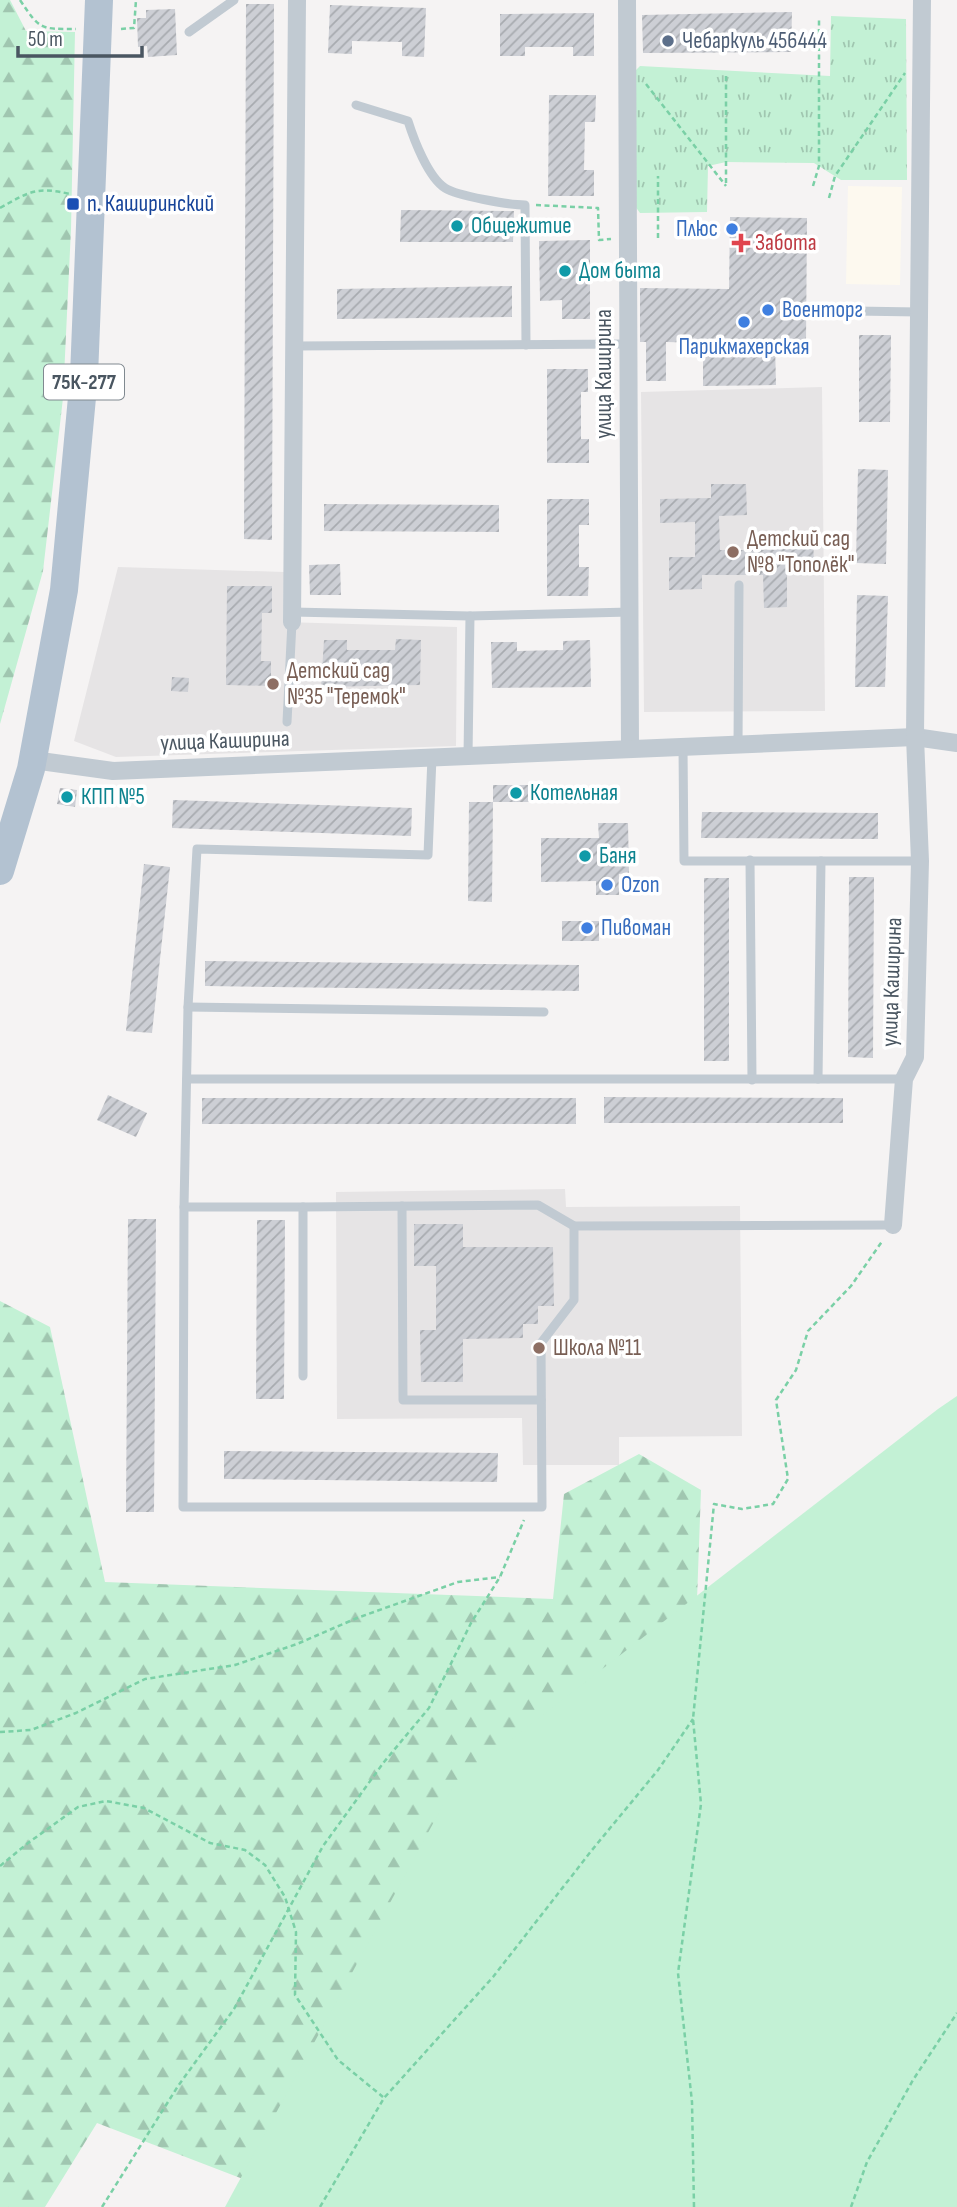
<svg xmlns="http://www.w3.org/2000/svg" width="957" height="2207" font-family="'Sofia Sans Condensed',sans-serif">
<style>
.commercial{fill:#fdf9ef}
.education{fill:#e6e4e5}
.forest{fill:url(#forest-firs)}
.park{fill:url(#park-tufts)}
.garden{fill:#c3f1d5}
.building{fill:url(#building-hatch)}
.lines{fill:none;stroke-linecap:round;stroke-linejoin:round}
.path{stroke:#7ad0a6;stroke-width:2.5;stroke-dasharray:5 3.5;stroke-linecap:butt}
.lane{stroke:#c1cad2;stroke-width:9}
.street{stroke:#c1cad2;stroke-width:18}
.primary{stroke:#b3c2d1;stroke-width:28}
.service-dot{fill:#5c6f8a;stroke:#fff;stroke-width:2.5}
.transit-dot{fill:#1a4fb4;stroke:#fff;stroke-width:2.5}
.culture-dot{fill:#0f9aa8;stroke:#fff;stroke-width:2.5}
.shop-dot{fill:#3f7fe0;stroke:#fff;stroke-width:2.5}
.health-dot{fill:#e0444e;stroke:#fff;stroke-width:2.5}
.education-dot{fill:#8d6e63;stroke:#fff;stroke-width:2.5}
.labels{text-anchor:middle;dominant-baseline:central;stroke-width:7;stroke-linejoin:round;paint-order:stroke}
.shield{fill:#fff;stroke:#808990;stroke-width:2}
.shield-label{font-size:21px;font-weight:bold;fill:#4a5661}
.service-label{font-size:23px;fill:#4e5e75;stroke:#fff;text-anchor:start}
.transit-label{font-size:23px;fill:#164399;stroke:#fff;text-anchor:start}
.culture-label{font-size:23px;fill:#0d838f;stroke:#fff;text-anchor:start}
.shop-label{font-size:23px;fill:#366cbe;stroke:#fff;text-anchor:start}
.health-label{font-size:23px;fill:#be3a42;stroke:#fff;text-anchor:start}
.street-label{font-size:23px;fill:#4a5661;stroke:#fff}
.education-label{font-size:23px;fill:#785e54;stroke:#fff;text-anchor:start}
</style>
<defs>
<pattern id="forest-firs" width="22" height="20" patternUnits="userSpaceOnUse" patternTransform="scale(1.75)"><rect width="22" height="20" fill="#c3f1d5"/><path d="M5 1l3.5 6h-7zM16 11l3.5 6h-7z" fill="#a0c6b0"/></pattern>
<pattern id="park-tufts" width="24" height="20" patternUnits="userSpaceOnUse" patternTransform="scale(1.75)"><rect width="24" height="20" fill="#c3f1d5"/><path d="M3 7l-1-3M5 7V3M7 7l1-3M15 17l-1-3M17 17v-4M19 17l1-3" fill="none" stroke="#a0c6b0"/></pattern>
<pattern id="building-hatch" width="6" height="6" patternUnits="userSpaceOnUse" patternTransform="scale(1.75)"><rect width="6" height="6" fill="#cdcfd5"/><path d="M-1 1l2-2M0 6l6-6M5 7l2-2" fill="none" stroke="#a8abb0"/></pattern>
</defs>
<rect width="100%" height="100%" fill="#f5f3f3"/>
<polygon class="commercial" points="848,186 902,187 900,285 846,284"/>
<g class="education">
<polygon points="822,387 825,711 644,712 641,392"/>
<polygon points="118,567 284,572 283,622 457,627 456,746 116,757 74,741"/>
<polygon points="565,1189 566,1207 740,1206 742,1436 619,1437 619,1465 523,1465 522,1418 337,1419 336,1192"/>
</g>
<g class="forest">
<polygon points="0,0 10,0 26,31 75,32 71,229 63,398 43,571 0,724"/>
<polygon points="0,1301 50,1327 105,1582 553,1599 564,1494 639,1454 701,1490 695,1655 269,2189 97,2123 45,2207 0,2207"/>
</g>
<polygon class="park" points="831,16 906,19 907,180 841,180 814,163 726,162 708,166 707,212 640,213 632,202 631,75 640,66 830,76"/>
<polygon class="garden" points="957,1396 957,2207 225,2207 455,1783 938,1409"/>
<g class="building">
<polygon points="246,4 274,4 272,540 244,539"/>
<polygon points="330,5 426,8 424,57 402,56 402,42 352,41 352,54 328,53"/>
<polygon points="175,9 177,55 148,57 147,46 138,47 137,18 146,18 146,10"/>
<polygon points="792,12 791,52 643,53 642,15"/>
<polygon points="594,13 594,56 573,56 573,47 525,47 525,56 500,56 500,14"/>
<polygon points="549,95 596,95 595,122 585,122 584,170 594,170 594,196 548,196"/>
<polygon points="401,210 514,211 513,242 400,242"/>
<polygon points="730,217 807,218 806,343 775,343 776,385 703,386 703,343 666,342 666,381 646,381 646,342 640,342 640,288 729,289"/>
<polygon points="590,240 590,319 562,319 562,300 540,301 539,241"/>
<polygon points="512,286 512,317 337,319 337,289"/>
<polygon points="859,335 891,335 890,422 859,422"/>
<polygon points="547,369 588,369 588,392 581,392 581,439 589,439 589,463 547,463"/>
<polygon points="858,469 888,470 886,564 856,563"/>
<polygon points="711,484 746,484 747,515 719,516 720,550 777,550 777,535 813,534 814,566 787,566 787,607 764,608 763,575 702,575 702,589 669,590 669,557 695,557 695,522 660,523 660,499 711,498"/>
<polygon points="547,499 589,499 589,525 579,525 579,567 589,567 588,596 547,596"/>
<polygon points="324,504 499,505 499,532 324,531"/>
<polygon points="340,564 341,595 310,595 309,565"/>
<polygon points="227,586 272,586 272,613 262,613 261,661 271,661 271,686 226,685"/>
<polygon points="857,595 888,596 885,687 855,687"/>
<polygon points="396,639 421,640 420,685 321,687 324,640 347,640 347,650 395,650"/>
<polygon points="590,640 591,687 492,688 491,642 517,642 517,651 563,650 563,641"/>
<polygon points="172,677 189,678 188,692 171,691"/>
<polygon points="493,785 539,785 538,802 493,802"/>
<polygon points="60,788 77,790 75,807 57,804"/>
<polygon points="173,800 412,808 411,836 172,828"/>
<polygon points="469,802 493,802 492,902 468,901"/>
<polygon points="702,812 878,813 878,839 701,838"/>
<polygon points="598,823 628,823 629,873 619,874 619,895 596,895 596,881 541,882 541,838 599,838"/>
<polygon points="144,864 170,867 152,1033 126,1031"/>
<polygon points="849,877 874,877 873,1058 848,1057"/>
<rect x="704" y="878" width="25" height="183"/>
<rect x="562" y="921" width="37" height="20"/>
<polygon points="205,961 579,965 579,991 205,986"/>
<polygon points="108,1095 147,1113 136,1137 97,1120"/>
<polygon points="604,1097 843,1098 843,1123 604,1123"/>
<rect x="202" y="1098" width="374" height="26"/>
<polygon points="128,1219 156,1219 154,1512 126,1512"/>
<polygon points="257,1220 285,1220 284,1399 256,1399"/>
<polygon points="414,1224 463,1224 463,1247 553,1247 554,1306 538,1306 538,1324 523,1324 523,1338 463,1339 463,1382 421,1382 420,1330 436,1330 436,1266 414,1266"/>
<polygon points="224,1451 498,1453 497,1482 224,1479"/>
</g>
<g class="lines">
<g class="path">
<path d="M20,0C40,30 40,29 76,29"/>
<polyline points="121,29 134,28 136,0"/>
<polyline points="646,84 726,186"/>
<polyline points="726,183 726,75"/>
<polyline points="813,186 819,166 819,17"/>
<polyline points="829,198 835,176 905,73"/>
<polyline points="536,205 598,208 599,240 611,239"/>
<path d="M0,208C29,192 36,186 70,194"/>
<polyline points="658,238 658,176"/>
<polyline points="0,1732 31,1730 76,1713 145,1679 235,1665 297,1644 357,1618 458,1582 500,1577"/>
<polyline points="0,1866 28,1843 78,1807 106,1801 144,1808 210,1843 245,1850 265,1865 285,1897 296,1932 295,1995 338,2060 383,2097"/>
<polyline points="102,2207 178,2086 234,2009 323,1846 384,1762 429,1708 471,1623 500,1577 524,1520"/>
<polyline points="320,2207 384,2098 493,1977 592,1850 658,1770 693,1719"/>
<polyline points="694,2207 692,2102 678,1973 701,1804 693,1719 714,1504 742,1509 773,1504 788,1479 776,1400 796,1370 808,1331 851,1286 883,1240"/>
<polyline points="851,2207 867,2162 913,2080 957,2013"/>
</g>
<g class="lane">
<polyline points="189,32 234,0"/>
<path d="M356,105L408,121C414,140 428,177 445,188C457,196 510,205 525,205L526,345"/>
<polyline points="854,311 919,312"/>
<polyline points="295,346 628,344"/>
<polyline points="293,612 470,616 630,612"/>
<polyline points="287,722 292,622"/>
<polyline points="738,745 739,585"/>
<polyline points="683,747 684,861 920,861"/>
<polyline points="468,756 470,616"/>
<polyline points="432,757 428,855 197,849 188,1007 184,1207 183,1507 542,1507 541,1343 574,1300 574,1226"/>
<polyline points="750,860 752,1080"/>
<polyline points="188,1007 544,1012"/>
<polyline points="187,1079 904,1079"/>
<polyline points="818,1079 821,861"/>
<polyline points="402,1206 403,1400 541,1400"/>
<polyline points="184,1207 303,1207 303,1376"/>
<polyline points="303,1207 538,1205 574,1226 893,1225"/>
</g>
<g class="street">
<polyline points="627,0 630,748"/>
<polyline points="292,622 297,0"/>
<polyline points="33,760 113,771 915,737 957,743"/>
<polyline points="893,1225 904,1079 915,1057 920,861 915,737 922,0"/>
</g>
<polyline class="primary" points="0,871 31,769 64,590 84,376 99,0"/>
</g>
<circle class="service-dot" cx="668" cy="41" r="7"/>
<rect class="transit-dot" x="66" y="197" width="14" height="14" rx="3.5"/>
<g class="culture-dot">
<circle cx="457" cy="226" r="7"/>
<circle cx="565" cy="271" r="7"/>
<circle cx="516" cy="793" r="7"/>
<circle cx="67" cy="797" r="7"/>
<circle cx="585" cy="856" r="7"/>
</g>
<g class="shop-dot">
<circle cx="732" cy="229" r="7"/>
<circle cx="768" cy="310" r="7"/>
<circle cx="744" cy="322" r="7"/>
<circle cx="607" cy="885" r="7"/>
<circle cx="587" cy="928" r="7"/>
</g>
<path class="health-dot" d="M737.5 232.5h7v7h7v7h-7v7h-7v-7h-7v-7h7z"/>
<g class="education-dot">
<circle cx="733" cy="552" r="7"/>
<circle cx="273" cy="684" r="7"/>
<circle cx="539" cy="1348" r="7"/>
</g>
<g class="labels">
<rect class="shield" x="44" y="364.5" width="80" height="35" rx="5"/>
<g class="shield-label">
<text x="84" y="382">75К-277</text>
</g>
<g class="service-label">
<text x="682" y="41">Чебаpкуль 456444</text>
</g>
<g class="transit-label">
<text x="87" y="204">п. Каширинский</text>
</g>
<g class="culture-label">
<text x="471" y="226">Общежитие</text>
<text x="579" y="271">Дом быта</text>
<text x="530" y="793">Котельная</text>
<text x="81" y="797">КПП №5</text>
<text x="599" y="856">Баня</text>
</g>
<g class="shop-label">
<text x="718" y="229" text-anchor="end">Плюс</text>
<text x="782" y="310">Военторг</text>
<text x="744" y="347" text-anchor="middle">Парикмахерская</text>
<text x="621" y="885">Ozon</text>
<text x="601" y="928">Пивоман</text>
</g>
<g class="health-label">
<text x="755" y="243">Забота</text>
</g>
<g class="street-label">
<text transform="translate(604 374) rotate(-90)">улица Каширина</text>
<text transform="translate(225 741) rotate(-2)">улица Каширина</text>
<text transform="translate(892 982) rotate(-88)">улица Каширина</text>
</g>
<g class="education-label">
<text x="747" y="539">Детский сад<tspan x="747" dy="26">№8 "Тополёк"</tspan></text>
<text x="287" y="671">Детский сад<tspan x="287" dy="26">№35 "Теремок"</tspan></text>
<text x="553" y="1348">Школа №11</text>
</g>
</g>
<path d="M18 46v10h124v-10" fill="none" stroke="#4a5661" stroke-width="3.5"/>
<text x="28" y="46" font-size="21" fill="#4a5661" stroke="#ffffff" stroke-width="5" paint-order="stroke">50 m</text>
</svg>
